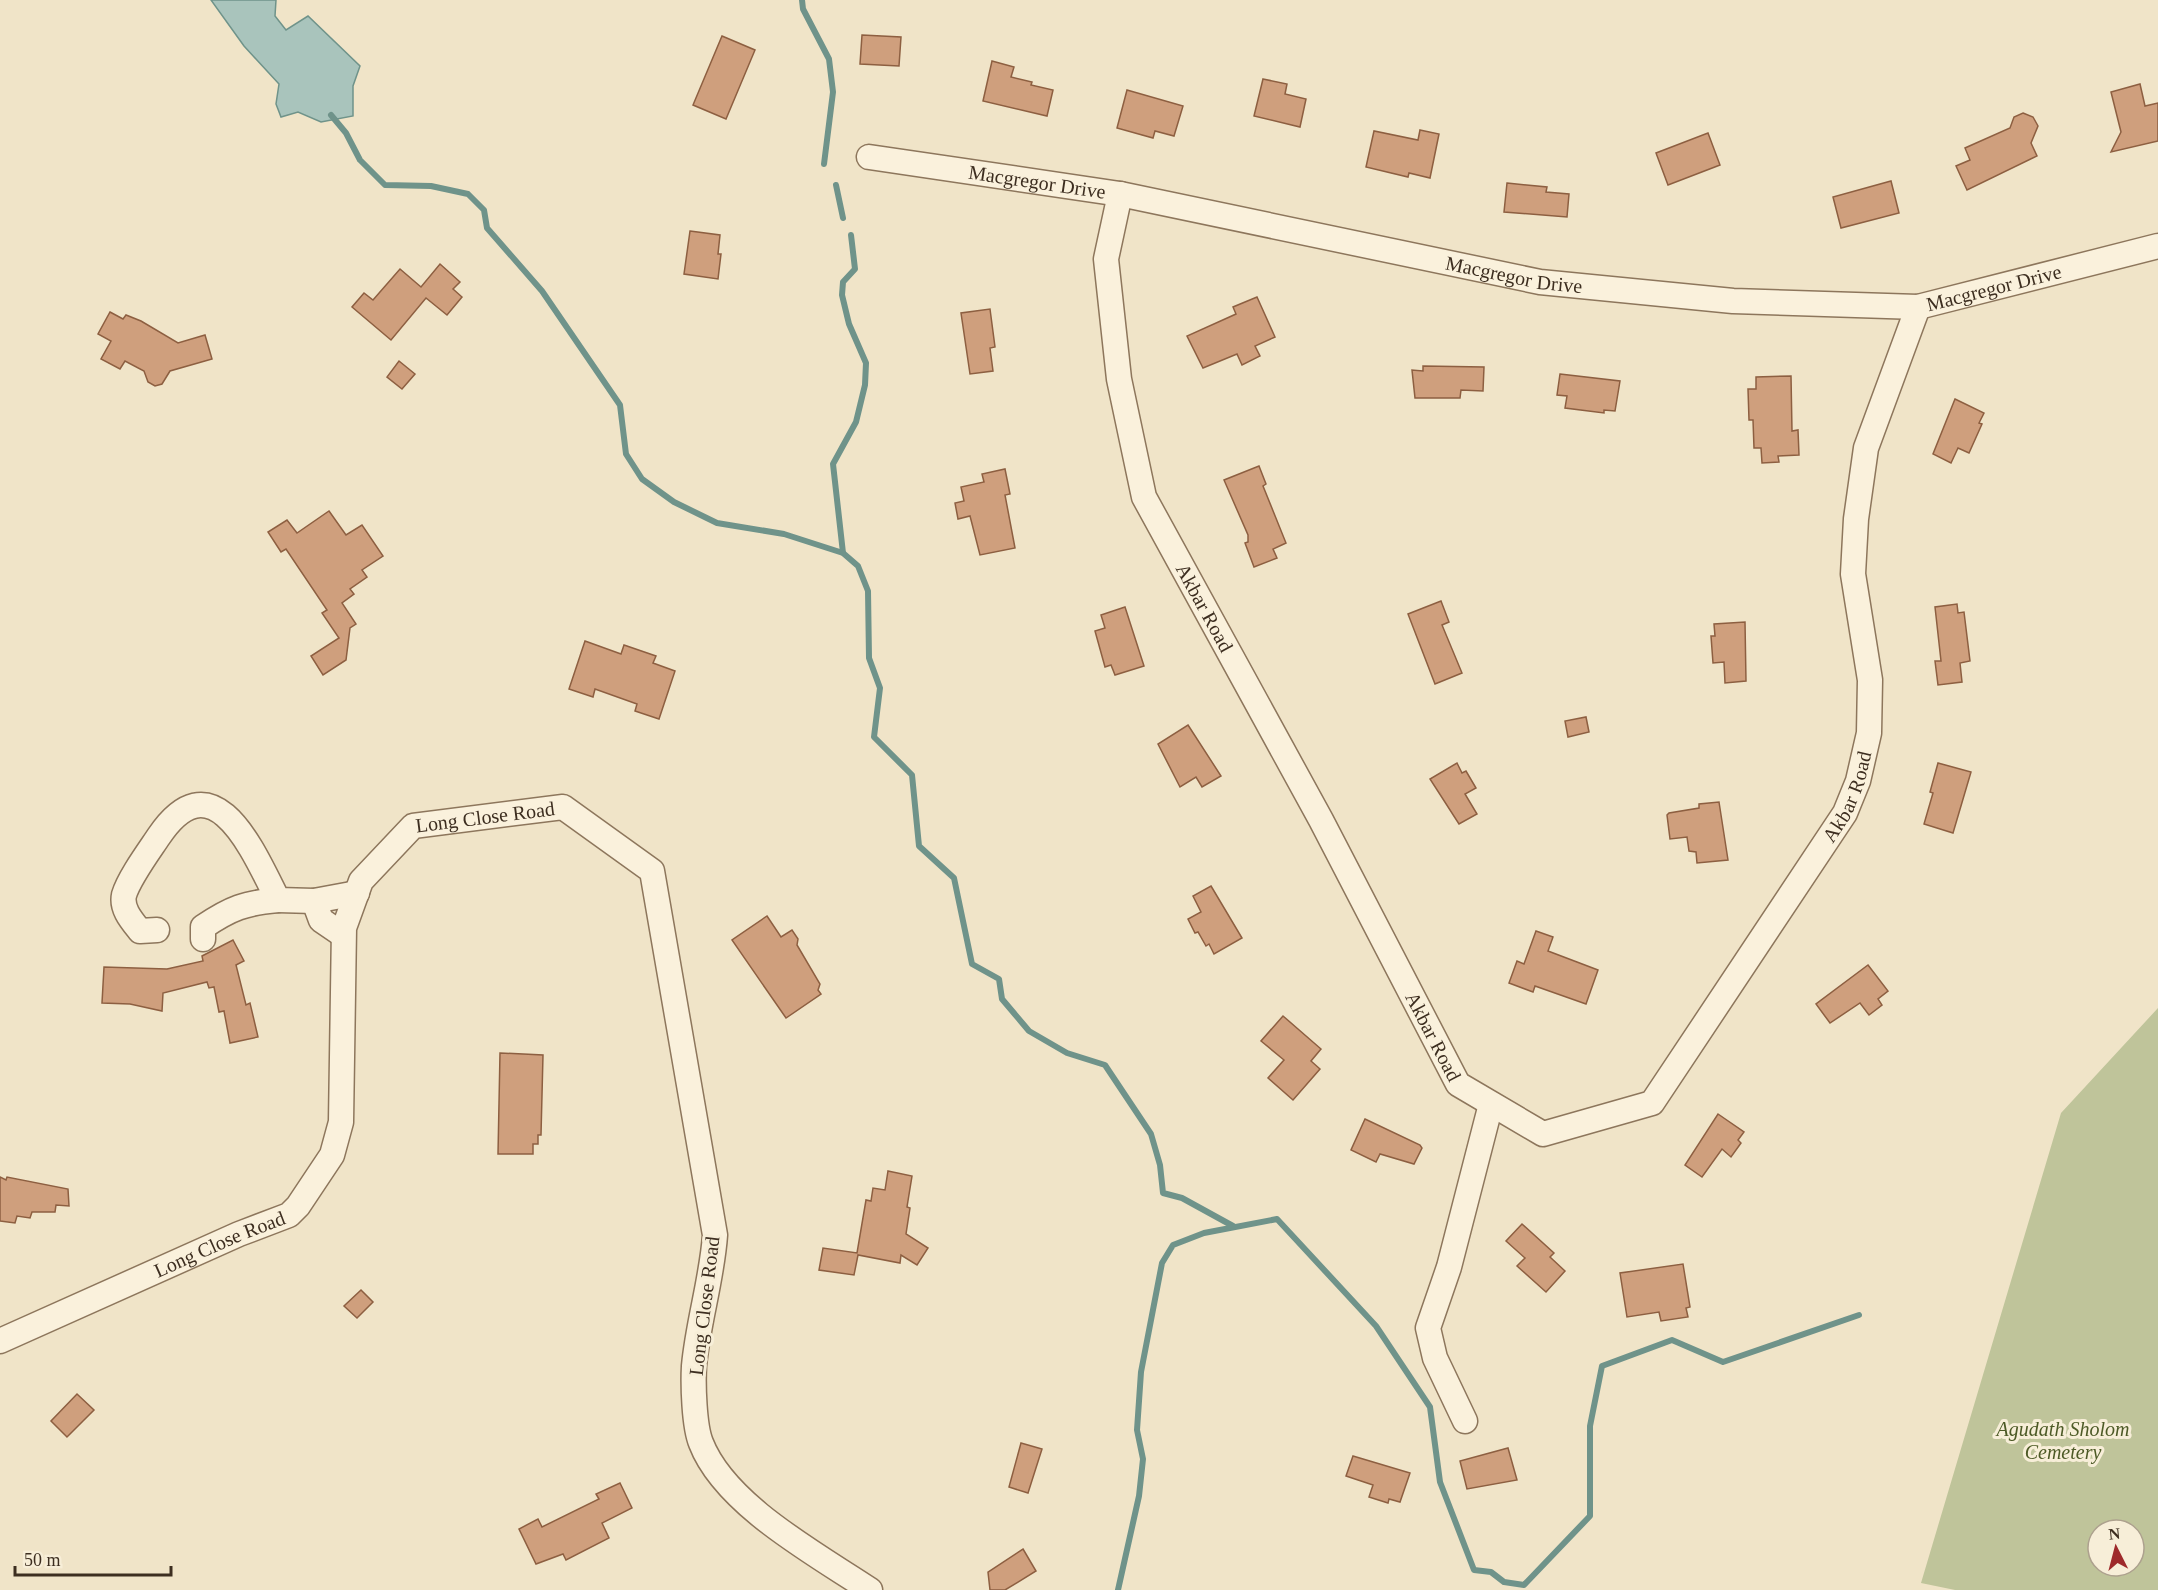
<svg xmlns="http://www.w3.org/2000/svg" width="2158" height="1590" font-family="'Times New Roman',serif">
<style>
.cemetery{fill:#bfc49a;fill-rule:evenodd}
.water{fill:#a9c4bc;stroke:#6f938a;stroke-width:1.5}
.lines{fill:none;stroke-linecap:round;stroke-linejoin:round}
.stream{stroke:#6f938a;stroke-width:6}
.building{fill:#cf9f7d;stroke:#8d5f41;stroke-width:1.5}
.minor-casing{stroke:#8d765c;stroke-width:27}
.minor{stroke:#faf1dc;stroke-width:24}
.labels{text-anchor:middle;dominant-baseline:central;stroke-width:6;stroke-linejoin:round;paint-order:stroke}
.street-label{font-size:20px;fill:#3d2e20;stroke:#f7eed8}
.park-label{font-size:20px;font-style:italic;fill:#4d5a26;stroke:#f7eed8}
</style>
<rect width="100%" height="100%" fill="#f0e4c8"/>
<path class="cemetery" d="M2158,1008V1590H1955L1921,1583L2061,1113ZM2098,1530H2134V1566H2098Z"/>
<polygon class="water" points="211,0 276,0 275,16 286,30 308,16 360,66 353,86 353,116 321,122 298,112 281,117 276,104 279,84 244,46"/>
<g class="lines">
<g class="stream">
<polyline points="802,0 803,9 829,59 833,92 824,164"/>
<polyline points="331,115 346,133 360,160 385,185 431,186 468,194 484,210 487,228 542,291 620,405 626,454 642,479 674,502 717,523 784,534 843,553 858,566 868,591 869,658 880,688 874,737 912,775 919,846 954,878 972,964 999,979 1002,999 1029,1031 1067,1053 1105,1065 1151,1134 1160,1165 1163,1193 1182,1198 1233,1226"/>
<polyline points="836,185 843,218"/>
<polyline points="843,553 833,464 856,422 865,385 866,363 849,324 842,295 843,282 855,269 851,235"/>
<polyline points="1118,1590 1139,1496 1143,1459 1137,1430 1141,1372 1162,1263 1173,1245 1204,1233 1277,1219 1376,1326 1430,1407 1440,1482 1474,1570 1491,1572 1504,1582 1524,1585 1590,1516 1590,1426 1602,1366 1672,1340 1723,1362 1859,1315"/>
</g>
</g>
<g class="building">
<polygon points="862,35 901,37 899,66 860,64"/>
<polygon points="722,36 755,50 726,119 693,105"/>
<polygon points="992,61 1014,67 1011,77 1032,82 1031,85 1053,90 1047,116 983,101"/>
<polygon points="1263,79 1287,84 1285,94 1306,99 1300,127 1254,116"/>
<polygon points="2140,84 2145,106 2158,103 2158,141 2111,152 2121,132 2111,92"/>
<polygon points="1127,90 1183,106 1174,136 1155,131 1153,138 1117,128"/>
<polygon points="2023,113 2033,117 2038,126 2031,143 2037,156 1967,190 1956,166 1970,160 1965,148 2010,128 2014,117"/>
<polygon points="1420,130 1439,134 1430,178 1409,173 1408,177 1366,167 1374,131 1418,140"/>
<polygon points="1708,133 1720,165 1668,185 1656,153"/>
<polygon points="1891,181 1899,213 1841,228 1833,197"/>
<polygon points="1507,183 1547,187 1546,192 1569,194 1567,217 1504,212"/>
<polygon points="690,231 720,235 718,254 721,254 718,279 684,274"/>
<polygon points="440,264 460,282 453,289 462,297 447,315 426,298 391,340 352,307 364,293 373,300 400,269 421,287"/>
<polygon points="1257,297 1275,337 1255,346 1260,356 1242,365 1237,354 1203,368 1187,336 1236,314 1233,307"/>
<polygon points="990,309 995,347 990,348 993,371 970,374 961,313"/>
<polygon points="110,312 123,319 126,315 141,321 178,343 205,335 212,359 170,371 162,384 155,386 148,382 144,371 125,361 120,369 101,359 111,341 98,334"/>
<polygon points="399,361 415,374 402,389 387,377"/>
<polygon points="1423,366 1484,367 1483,391 1461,390 1460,398 1415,398 1412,370 1423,371"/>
<polygon points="1560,374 1620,381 1615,411 1604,410 1604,413 1565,408 1567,396 1557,395"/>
<polygon points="1791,376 1792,431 1798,430 1799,455 1778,456 1779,462 1762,463 1761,448 1754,448 1753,420 1749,420 1748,389 1756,389 1756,377"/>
<polygon points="1955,399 1984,413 1979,423 1982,424 1969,453 1958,448 1951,463 1933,454"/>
<polygon points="1259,466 1266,484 1263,486 1286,543 1273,549 1277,558 1254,567 1245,543 1248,542 1248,535 1224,480"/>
<polygon points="1005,469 1010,494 1005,495 1015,548 980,555 970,516 958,519 955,503 964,501 961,487 984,482 982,474"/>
<polygon points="329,511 346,535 362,525 383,556 362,570 367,577 350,589 354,594 342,603 356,624 350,628 346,660 323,675 311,656 339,638 322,613 327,610 286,549 281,552 268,532 287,520 297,533"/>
<polygon points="1441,601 1449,622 1442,625 1462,673 1435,684 1408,614"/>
<polygon points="1957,604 1958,613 1964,612 1970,661 1960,663 1962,682 1938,685 1935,661 1941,661 1935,607"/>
<polygon points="1125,607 1144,666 1115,675 1111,665 1105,667 1095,631 1105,628 1101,615"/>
<polygon points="1745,622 1746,681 1725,683 1724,662 1713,663 1711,636 1715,636 1714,624"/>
<polygon points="585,641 621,654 624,645 656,656 653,663 675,671 659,719 635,711 637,704 595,689 593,697 569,689"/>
<polygon points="1586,717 1589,732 1568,737 1565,721"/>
<polygon points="1188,725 1221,776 1202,787 1196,777 1180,787 1158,744"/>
<polygon points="1457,763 1462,773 1466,771 1476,788 1465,794 1477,814 1459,824 1430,779"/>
<polygon points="1938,763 1971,772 1953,833 1924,824 1933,793 1930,792"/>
<polygon points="1719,802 1728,860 1697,863 1696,852 1689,851 1687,837 1670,839 1667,815 1669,813 1699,808 1699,804"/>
<polygon points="1211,886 1242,938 1214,954 1209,944 1206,946 1198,932 1195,933 1188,919 1201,912 1193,896"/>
<polygon points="767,916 781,937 792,930 798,939 797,945 820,984 818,990 821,994 786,1018 732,940"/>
<polygon points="1536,931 1553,937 1548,951 1598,970 1586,1004 1535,986 1533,992 1509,983 1517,961 1524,964"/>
<polygon points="233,940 244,961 236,965 246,1005 250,1003 258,1037 230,1043 224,1011 219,1012 214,987 209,988 207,982 163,993 162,1011 130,1004 102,1003 104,967 167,969 203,961 202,956"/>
<polygon points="1868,965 1888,991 1878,999 1882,1005 1869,1015 1860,1003 1830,1023 1816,1004"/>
<polygon points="1283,1016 1321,1049 1311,1061 1320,1069 1293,1100 1268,1078 1284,1060 1261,1041"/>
<polygon points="500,1053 543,1055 541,1135 538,1135 538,1144 533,1144 533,1154 498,1154"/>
<polygon points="1718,1114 1744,1132 1738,1140 1741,1143 1731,1157 1722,1149 1702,1177 1685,1165"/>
<polygon points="1365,1119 1420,1145 1422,1148 1414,1164 1380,1154 1376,1162 1351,1150"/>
<polygon points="888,1171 912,1176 907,1207 910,1208 906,1234 928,1248 917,1265 901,1255 900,1263 858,1255 854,1275 819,1270 823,1248 857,1253 866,1200 871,1201 873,1188 885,1190"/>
<polygon points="0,1177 6,1180 7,1177 68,1189 69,1206 56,1205 55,1212 32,1212 30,1218 17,1216 15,1223 0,1221"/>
<polygon points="1522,1224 1554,1253 1550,1257 1565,1271 1546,1292 1517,1266 1525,1258 1506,1241"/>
<polygon points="1683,1264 1690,1307 1686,1308 1688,1317 1661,1321 1659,1312 1627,1317 1620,1273"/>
<polygon points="361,1290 373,1302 357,1318 344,1306"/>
<polygon points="77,1394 94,1410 67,1437 51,1421"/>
<polygon points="1021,1443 1042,1449 1028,1493 1009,1487"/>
<polygon points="1508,1448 1517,1480 1467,1489 1460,1461"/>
<polygon points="1353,1456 1410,1473 1400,1502 1389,1499 1388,1503 1369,1497 1373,1485 1346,1476"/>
<polygon points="620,1483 632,1508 602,1523 609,1538 566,1560 563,1554 536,1564 519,1529 538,1519 542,1527 599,1499 596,1494"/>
<polygon points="1023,1549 1036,1571 1005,1590 990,1590 988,1572"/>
</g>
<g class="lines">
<defs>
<g id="minor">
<path id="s1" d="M869,157L1120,194L1540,282L1733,301L1918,307L2158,246"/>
<path id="s2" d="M1120,194L1106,259L1119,379L1144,497L1321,820L1458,1084L1543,1134L1652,1103L1845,813L1858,781L1869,733L1870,680L1853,574L1856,519L1866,448L1918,307"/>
<polyline points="314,901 321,920 343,935"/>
<path d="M157,930L140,931C132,921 121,909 124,895C129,878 149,851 159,836C214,755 254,853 278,900L314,901L357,893"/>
<path d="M203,939V927C231,908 245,903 278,900"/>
<path id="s3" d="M0,1341L239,1234L289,1215L298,1206L332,1155L341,1122L344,928L361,881L413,826L563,807L652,871L715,1235C712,1279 698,1322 694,1366C693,1384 694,1426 701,1443C725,1505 816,1554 870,1590"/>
<polyline points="1465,1421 1435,1358 1428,1328 1449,1267 1491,1104"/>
</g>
</defs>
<use href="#minor" class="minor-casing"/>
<use href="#minor" class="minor"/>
</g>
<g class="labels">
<g class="street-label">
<text stroke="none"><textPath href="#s1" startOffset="170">Macgregor Drive</textPath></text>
<text stroke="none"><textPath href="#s1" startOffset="656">Macgregor Drive</textPath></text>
<text stroke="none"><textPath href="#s1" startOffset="1140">Macgregor Drive</textPath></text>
<text stroke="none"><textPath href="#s2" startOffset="434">Akbar Road</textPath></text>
<text stroke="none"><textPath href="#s2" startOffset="1550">Akbar Road</textPath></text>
<text stroke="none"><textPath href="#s3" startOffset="816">Long Close Road</textPath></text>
<text stroke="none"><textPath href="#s2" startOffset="920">Akbar Road</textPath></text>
<text stroke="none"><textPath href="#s3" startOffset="240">Long Close Road</textPath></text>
<text transform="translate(704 1306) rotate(-83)">Long Close Road</text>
</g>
<g class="park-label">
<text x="2063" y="1429">Agudath Sholom<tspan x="2063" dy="23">Cemetery</tspan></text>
</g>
</g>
<g transform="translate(2116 1548) rotate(354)"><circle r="28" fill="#f7eed8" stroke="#ada18e" stroke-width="1.5"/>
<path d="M0-4.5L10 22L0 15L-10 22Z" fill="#9e2a2b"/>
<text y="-9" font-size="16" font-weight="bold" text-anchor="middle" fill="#3d2e20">N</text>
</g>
<path d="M15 1566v9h156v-9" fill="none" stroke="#3d2e20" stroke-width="3"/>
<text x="24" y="1566" font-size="18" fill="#3d2e20" stroke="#f7eed8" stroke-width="4.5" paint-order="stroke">50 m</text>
</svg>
